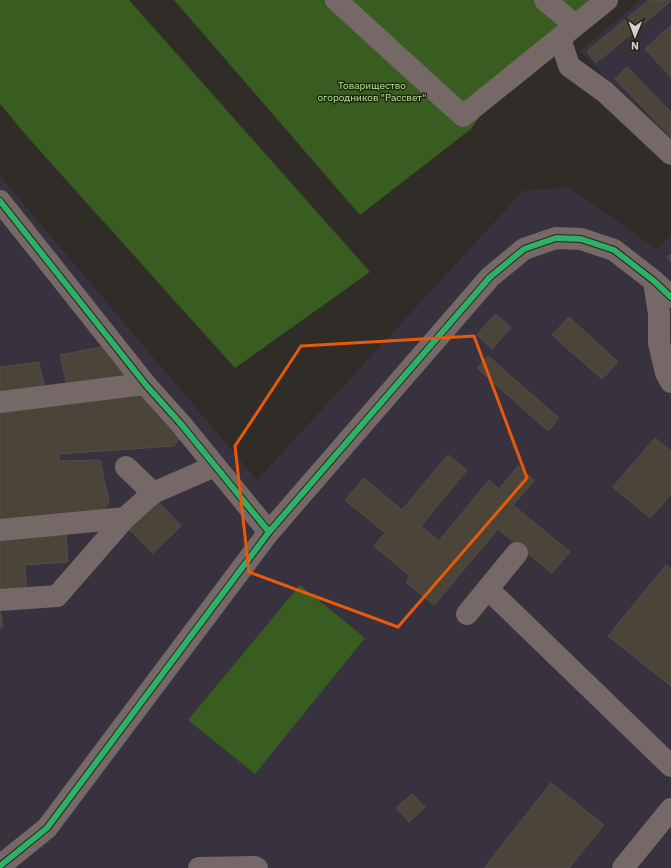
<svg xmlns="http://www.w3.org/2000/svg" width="671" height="868" font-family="'IBM Plex Sans',sans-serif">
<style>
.industrial{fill:#38313e}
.green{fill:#395d20}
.building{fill:#4a4439;stroke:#524f4b}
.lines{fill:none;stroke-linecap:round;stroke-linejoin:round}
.minor{stroke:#756866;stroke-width:22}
.cycleway-casing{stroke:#29241a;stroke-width:8}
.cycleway{stroke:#2db169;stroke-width:6}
.marked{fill:none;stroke:#e8590c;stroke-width:3;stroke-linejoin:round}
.labels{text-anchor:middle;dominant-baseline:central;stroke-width:3;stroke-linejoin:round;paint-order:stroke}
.park-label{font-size:10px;fill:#abec88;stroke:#29241a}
</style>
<rect width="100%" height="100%" fill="#302c28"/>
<g class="industrial">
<polygon points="641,0 671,0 671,147 580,51"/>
<polygon points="0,176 257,480 523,191 568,187 657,249 671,235 671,868 0,868"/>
</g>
<g class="green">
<polygon points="0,0 129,0 370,272 235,368 32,142 0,104"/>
<polygon points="174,0 600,0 486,108 471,129 360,215"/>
<polygon points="300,585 365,638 255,774 188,720"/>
</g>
<g class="building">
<polygon points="649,0 671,1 596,63 587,51"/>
<polygon points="670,26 671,28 671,77 645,49"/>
<polygon points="627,67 671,112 671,137 615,79"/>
<polygon points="671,254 671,262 667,257"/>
<polygon points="495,314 511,327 492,349 477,335"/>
<polygon points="569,317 618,362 602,379 552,335"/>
<polygon points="106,346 130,377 67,385 60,355"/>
<polygon points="488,356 559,418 548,431 477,368"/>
<polygon points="39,362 45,390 0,396 0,367"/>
<polygon points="141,390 181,435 174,446 58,454 60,461 100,460 109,502 103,510 0,521 0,409"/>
<polygon points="655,438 671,451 671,494 650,518 613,487"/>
<polygon points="448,455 467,470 421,526 439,541 489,480 499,489 518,466 534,480 513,505 570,552 552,573 498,529 434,605 406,582 410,576 374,546 385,533 345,500 364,478 402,510"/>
<polygon points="155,498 181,526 153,553 126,526"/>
<polygon points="66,535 68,562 25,565 27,593 0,595 0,540"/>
<polygon points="666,565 671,569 671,686 608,636"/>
<polygon points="0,610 3,627 0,629"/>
<polygon points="551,783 604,825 569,868 484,868"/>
<polygon points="412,794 425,807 409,822 396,808"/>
</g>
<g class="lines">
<g class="minor">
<polyline points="336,0 463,116 607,0"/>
<polyline points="545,0 575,25"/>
<polyline points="560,38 569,66 605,92 671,154"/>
<polyline points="0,201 146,385 181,424 269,532"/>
<polyline points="654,281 659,314 659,343 666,373 671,382"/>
<polyline points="0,402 136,385 146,385"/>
<polyline points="126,467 153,493"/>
<polyline points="0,530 125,518 153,493 215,466"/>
<polyline points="488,589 671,766"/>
<polyline points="0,600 57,596 125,518"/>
<polyline points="467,614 517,553"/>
<polyline points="0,866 47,828 269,532 490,277 524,249 556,238 581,239 614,250 654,281 671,297"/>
<polyline points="199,868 255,867 257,868"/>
<polyline points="623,868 671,809"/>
</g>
<defs>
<g id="cycleway">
<polyline points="0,201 146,385 181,424 269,532"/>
<polyline points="0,866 47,828 269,532 490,277 524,249 556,238 581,239 614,250 654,281 671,297"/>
</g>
</defs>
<use href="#cycleway" class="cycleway-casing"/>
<use href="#cycleway" class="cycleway"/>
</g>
<path class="marked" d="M474,336L527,478L398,627L249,572L235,446L301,346Z"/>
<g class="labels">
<g class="park-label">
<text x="372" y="85">Товарищество<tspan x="372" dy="12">огородников "Рассвет"</tspan></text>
</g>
</g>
<g transform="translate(635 36) rotate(181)" stroke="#29241a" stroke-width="3" paint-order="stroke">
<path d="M0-3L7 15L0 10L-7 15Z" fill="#d5d2cc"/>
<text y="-6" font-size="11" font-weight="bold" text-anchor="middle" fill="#d5d2cc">N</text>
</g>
</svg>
